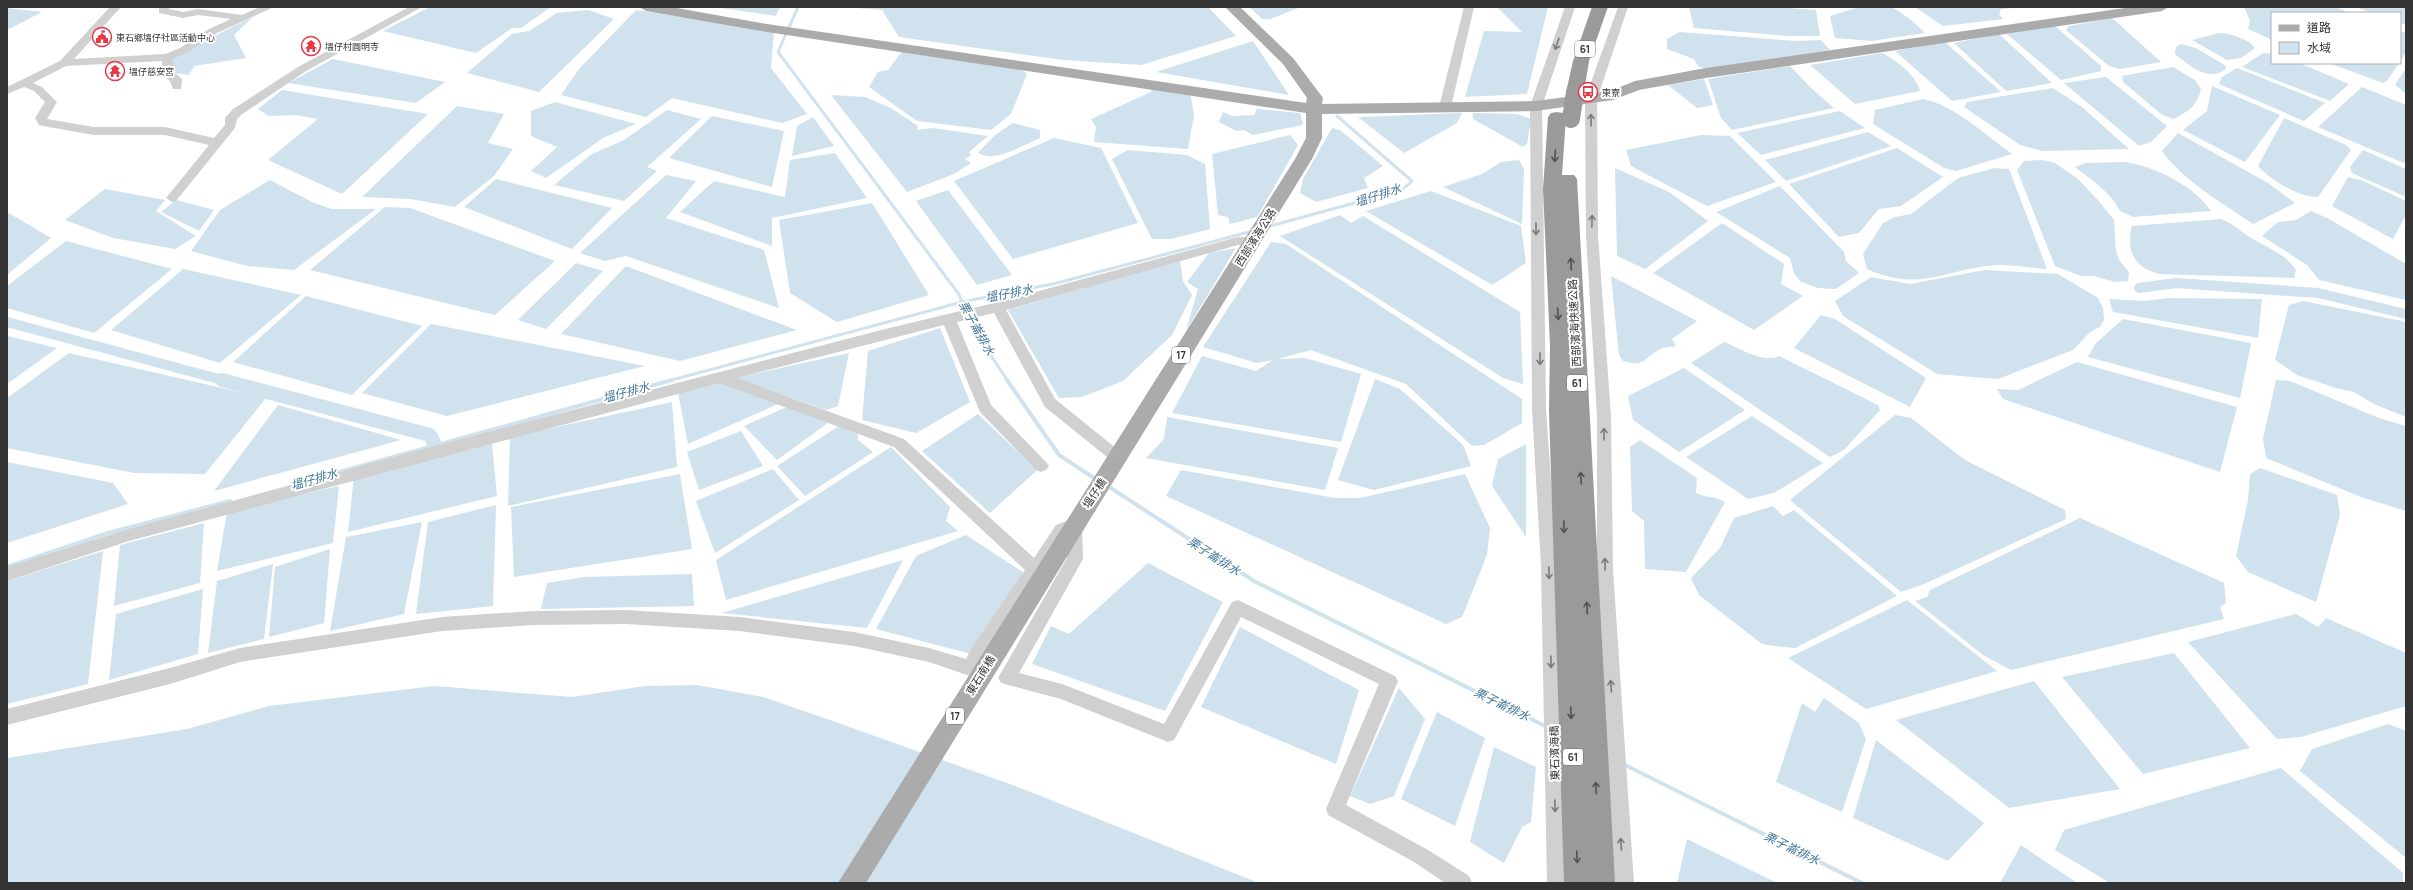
<svg xmlns="http://www.w3.org/2000/svg" width="2413" height="890" font-family="Manrope,'Noto Sans TC',sans-serif">
<style>
.water{fill:#cfe2ee}
.lines{fill:none;stroke-linecap:round;stroke-linejoin:round}
.stream-far1{stroke:#cfe2ee;stroke-width:3}
.stream{stroke:#cfe2ee;stroke-width:4}
.canal-far1{stroke:#cfe2ee;stroke-width:10}
.canal{stroke:#cfe2ee;stroke-width:14}
.minor{fill:#d0d0d0;fill-rule:evenodd}
.major{fill:#ababab;fill-rule:evenodd}
.highway{fill:#9a9a9a;fill-rule:evenodd}
.highway-bridge{stroke:#9a9a9a;stroke-width:18}
.oneway{stroke:#7a7a7a}
.oneway2{stroke:#525252}
.labels{text-anchor:middle;dominant-baseline:central;stroke-width:4;stroke-linejoin:round;paint-order:stroke}
.far-poi-label{font-size:9px;fill:#333;stroke:#fff;text-anchor:start}
.shield{fill:#fff;stroke:#707070;stroke-width:1}
.shield-label{font-size:10px;font-weight:bold;fill:#333}
.street-label{font-size:11px;fill:#333;stroke:#fff}
.water-label{font-size:12px;font-style:italic;fill:#3f7597;stroke:#fff}
</style>
<rect width="100%" height="100%" fill="#fff"/>
<g class="water">
<polygon points="430,7 551,7 521,28 512,28 476,53 383,31"/>
<polygon points="715,7 780,7 776,16"/>
<polygon points="844,7 1208,7 1236,36 1141,65 1063,60 899,37 882,10"/>
<polygon points="1249,7 1301,7 1270,19 1262,19"/>
<polygon points="1497,7 1548,7 1527,94 1465,97 1484,31 1522,32"/>
<polygon points="1689,7 1773,7 1816,10 1820,36 1788,36 1694,28"/>
<polygon points="1860,7 1892,7 1910,19 1925,33 1871,41 1835,38 1830,16"/>
<polygon points="1915,7 2014,7 2014,8 2001,9 1999,14 2003,19 1943,26"/>
<polygon points="2244,7 2336,7 2349,13 2272,13 2272,40 2248,29 2250,20"/>
<polygon points="2355,7 2406,7 2406,25 2400,23 2400,13 2372,13"/>
<polygon points="7,8 42,12 7,30"/>
<polygon points="588,10 614,19 539,92 467,73 512,34 529,31 557,13"/>
<polygon points="636,10 774,31 771,68 807,114 782,123 672,98 646,117 561,95 579,69"/>
<path d="M253,17L234,35L246,58L194,66L189,75L175,73L173,57C201,45 225,29 253,17Z"/>
<polygon points="2112,18 2161,62 2120,69 2109,66 2066,30 2069,26"/>
<polygon points="2055,26 2101,66 2101,71 2061,80 2007,34"/>
<polygon points="2400,31 2406,33 2406,52 2400,61"/>
<polygon points="1679,32 1795,41 1821,40 1830,50 1705,69 1698,66 1694,59 1667,49 1667,39"/>
<path d="M2219,33C2229,33 2249,39 2255,48L2241,58L2227,60L2192,40Z"/>
<polygon points="1999,34 2052,83 2006,91 1954,43"/>
<polygon points="1253,41 1289,95 1156,72"/>
<polygon points="1945,42 2001,92 1952,101 1895,51"/>
<path d="M2181,44L2196,48L2226,66V69C2207,83 2189,65 2175,54L2176,47Z"/>
<polygon points="903,50 1018,67 1027,74 1011,114 991,130 917,121 869,87 878,72 888,70"/>
<path d="M1883,53C1897,62 1916,74 1920,91L1855,104L1810,65Z"/>
<polygon points="2263,53 2272,54 2272,63 2299,63 2349,84 2330,101 2242,67"/>
<polygon points="333,59 445,82 416,103 288,83"/>
<polygon points="2329,63 2399,63 2387,81 2383,83"/>
<polygon points="1790,66 1811,88 1834,108 1732,130 1721,118 1708,79"/>
<path d="M2173,67L2195,80L2201,89C2197,106 2188,112 2173,119L2161,114L2123,82L2122,76Z"/>
<polygon points="2237,68 2325,103 2304,121 2219,84 2222,77"/>
<polygon points="2406,68 2406,94 2395,85"/>
<polygon points="2106,77 2167,126 2151,142 2139,146 2064,83"/>
<polygon points="1704,79 1713,105 1697,108 1668,85"/>
<polygon points="2212,86 2280,115 2245,162 2183,130 2207,111"/>
<polygon points="2362,87 2406,105 2406,164 2318,127"/>
<polygon points="1152,88 1185,93 1191,97 1194,115 1188,149 1094,142 1096,127 1091,119 1151,92"/>
<polygon points="2053,88 2082,107 2129,149 2042,151 2020,145 1964,107 1967,102"/>
<polygon points="282,90 428,114 342,194 268,160 318,119 296,115 269,116 258,109"/>
<polygon points="831,95 865,97 891,108 918,126 917,130 932,128 988,136 969,152 971,155 965,159 971,163 954,174 907,192"/>
<path d="M1923,99C1956,106 1985,135 2012,154L1956,171L1944,168L1873,124L1875,110Z"/>
<polygon points="555,102 636,124 603,138 546,178 531,171 557,147 531,136 531,111"/>
<polygon points="457,106 504,114 488,143 513,149 494,176 455,207 410,199 362,197"/>
<polygon points="1257,109 1300,113 1303,125 1253,135 1244,130 1236,131 1219,122 1223,112 1232,116 1254,115"/>
<polygon points="667,110 701,119 647,167 657,171 624,201 554,185 590,155 624,140"/>
<polygon points="1840,111 1865,128 1761,155 1737,133"/>
<polygon points="1462,113 1457,123 1404,153 1358,117"/>
<polygon points="1473,113 1517,114 1531,119 1527,144 1523,147 1473,119"/>
<polygon points="712,116 784,131 772,187 669,158"/>
<polygon points="813,117 834,146 792,156 797,126"/>
<path d="M2284,118L2346,145L2351,150L2318,197C2298,197 2272,181 2258,166Z"/>
<path d="M1013,123L1040,130V138C1023,145 995,163 978,153L995,135Z"/>
<polygon points="1332,128 1340,130 1383,166 1364,178 1368,188 1316,202 1300,193 1303,179"/>
<polygon points="1868,132 1891,146 1786,181 1765,160"/>
<path d="M2178,133L2268,183L2295,203L2253,224C2221,202 2185,182 2162,151Z"/>
<polygon points="1290,135 1298,145 1257,217 1230,224 1228,217 1218,215 1212,154"/>
<polygon points="1701,135 1730,136 1776,182 1707,206 1631,166 1626,150"/>
<polygon points="1054,138 1101,148 1138,223 1013,259 954,181"/>
<polygon points="1897,148 1943,177 1901,206 1879,209 1859,233 1839,237 1789,184"/>
<polygon points="1128,150 1187,155 1205,164 1210,229 1171,239 1152,239 1112,159"/>
<polygon points="2363,150 2406,169 2406,197 2352,173 2350,167"/>
<polygon points="835,153 867,198 772,218 772,246 680,212 714,181 785,197 790,160"/>
<polygon points="1519,160 1524,169 1522,224 1443,187 1482,174 1501,162"/>
<polygon points="2042,160 2055,163 2078,179 2097,199 2114,220 2116,251 2119,260 2129,272 2128,281 2115,282 2094,276 2081,276 2055,266 2017,170 2024,161"/>
<path d="M2125,162C2156,167 2193,185 2211,211L2133,217L2120,211C2110,191 2091,180 2075,167L2086,163Z"/>
<polygon points="1615,168 1669,192 1708,221 1645,269 1617,256"/>
<path d="M1994,168L2009,169L2047,269C2028,268 2005,263 1986,266C1938,273 1917,291 1867,269L1863,254L1883,223L1895,217L1911,214L1958,178Z"/>
<polygon points="666,175 696,181 666,218 764,250 779,308 626,256 605,261 580,253"/>
<polygon points="2348,177 2361,180 2406,201 2406,215 2393,239 2332,206"/>
<polygon points="496,179 612,208 572,249 464,207"/>
<polygon points="270,180 312,202 331,209 376,209 294,270 247,266 191,251 220,210"/>
<polygon points="1780,186 1844,252 1846,261 1859,273 1836,289 1817,288 1800,281 1794,273 1790,258 1716,212"/>
<polygon points="105,189 165,200 156,211 196,236 175,249 113,238 65,220"/>
<polygon points="948,190 1012,275 977,285 916,201"/>
<polygon points="1431,191 1521,226 1526,263 1492,285 1366,211"/>
<polygon points="176,200 214,210 199,231 161,212"/>
<polygon points="872,203 929,295 837,322 790,293 779,220"/>
<polygon points="385,207 410,208 555,261 495,315 310,270"/>
<polygon points="2311,211 2329,219 2406,264 2406,300 2319,280 2307,265 2262,236 2278,222 2296,220"/>
<polygon points="7,212 51,238 7,275"/>
<polygon points="1340,215 1351,223 1363,216 1520,312 1523,384 1503,378 1280,236"/>
<path d="M2221,219C2231,223 2237,228 2245,234C2262,246 2285,252 2296,270L2294,278L2159,274C2135,268 2125,251 2132,226Z"/>
<polygon points="1722,223 1784,264 1781,284 1803,296 1754,330 1653,273"/>
<polygon points="66,241 172,269 94,333 7,308 7,286"/>
<polygon points="1271,242 1286,244 1522,399 1522,423 1484,445 1472,446 1406,384 1311,350 1277,359 1305,358 1361,374 1341,442 1172,413 1202,356 1256,371 1273,360 1257,363 1203,347"/>
<polygon points="1236,248 1186,331 1198,289 1187,282 1209,253"/>
<polygon points="1180,260 1183,281 1192,295 1172,335 1123,381 1082,397 1059,398 1008,310"/>
<polygon points="576,263 603,271 546,329 518,320"/>
<polygon points="626,266 797,330 680,361 561,334"/>
<polygon points="183,269 301,295 220,363 111,330"/>
<polygon points="1985,270 2058,274 2098,298 2103,308 2104,320 2100,327 2090,332 2073,350 1998,379 1937,374 1843,316 1835,301 1871,277 1910,284"/>
<path d="M1611,276L1697,321L1672,339L1676,346C1671,347 1664,347 1660,349C1643,358 1645,368 1623,361L1619,355Z"/>
<polygon points="306,296 422,326 352,395 233,362"/>
<polygon points="2168,298 2262,299 2258,338 2113,312 2109,299 2144,301"/>
<polygon points="2303,301 2402,321 2406,323 2406,417 2374,404 2354,392 2336,388 2297,375 2275,360 2289,305"/>
<polygon points="1821,315 1835,319 1926,378 1910,407 1794,348"/>
<polygon points="2123,319 2251,343 2240,398 2088,357 2095,344"/>
<polygon points="431,324 645,366 447,416 362,393"/>
<polygon points="940,328 970,402 916,433 862,420 868,351"/>
<polygon points="7,336 57,348 7,384"/>
<path d="M1724,342C1739,348 1764,364 1779,356L1878,405L1880,410L1844,450L1830,457L1691,363Z"/>
<polygon points="69,353 266,398 205,474 134,473 7,448 7,398"/>
<polygon points="849,353 838,406 826,410 735,378"/>
<polygon points="2077,362 2237,407 2220,472 2003,399 1997,389 2018,390"/>
<polygon points="1684,368 1745,410 1679,452 1633,420 1628,396"/>
<polygon points="1375,379 1400,389 1463,445 1471,466 1374,490 1338,480"/>
<polygon points="2276,380 2290,381 2379,418 2406,426 2406,511 2361,497 2266,458 2263,439"/>
<polygon points="720,382 778,404 688,444 678,393"/>
<polygon points="672,402 677,467 508,506 510,437"/>
<polygon points="278,405 401,440 214,491"/>
<polygon points="789,406 828,423 777,460 744,426"/>
<polygon points="978,414 1037,470 990,513 922,451"/>
<polygon points="1895,415 1911,418 1965,460 2065,510 2066,519 1924,584 1901,592 1790,500"/>
<polygon points="1752,416 1823,463 1774,493 1748,499 1686,457"/>
<polygon points="1167,417 1338,448 1325,490 1146,458 1164,439"/>
<polygon points="839,426 858,434 858,440 873,452 805,496 777,466"/>
<polygon points="741,431 763,466 699,490 687,452"/>
<path d="M1640,440L1697,478L1696,493C1706,498 1715,496 1725,502L1686,572L1645,569L1644,521L1632,511L1630,447Z"/>
<polygon points="492,444 497,496 348,532 354,477"/>
<polygon points="1526,444 1526,537 1492,486 1498,459"/>
<polygon points="891,447 950,507 946,521 958,531 726,600 716,560"/>
<polygon points="7,462 113,483 128,504 7,543"/>
<polygon points="2260,468 2337,495 2340,515 2316,602 2248,572 2236,556 2248,500 2250,474"/>
<polygon points="773,469 799,500 715,553 696,501"/>
<polygon points="1181,470 1335,498 1360,498 1465,474 1490,528 1487,555 1462,617 1446,624 1166,496"/>
<polygon points="680,474 692,549 514,577 511,507"/>
<polygon points="339,486 333,543 217,571 227,512"/>
<polygon points="496,505 493,606 416,614 428,522"/>
<polygon points="1773,506 1783,516 1794,510 1897,596 1795,648 1782,647 1762,644 1699,595 1691,578 1720,548 1734,518"/>
<polygon points="2080,518 2224,583 2226,603 2220,607 2224,619 2011,670 1983,655 1915,601 1927,597 1930,590"/>
<polygon points="422,522 404,614 330,631 346,537"/>
<polygon points="204,523 200,583 114,606 120,545"/>
<polygon points="966,535 1024,573 971,654 876,629 916,556"/>
<polygon points="330,549 324,623 269,637 275,567"/>
<polygon points="103,551 88,684 7,704 7,581"/>
<polygon points="903,560 867,628 722,613"/>
<polygon points="1148,563 1223,602 1165,711 1032,664 1051,626 1069,634"/>
<polygon points="273,564 264,639 208,653 217,581"/>
<polygon points="692,574 694,606 541,609 547,583 584,577"/>
<polygon points="203,589 198,654 109,680 116,614"/>
<polygon points="1907,600 1997,671 1866,709 1788,658"/>
<polygon points="2296,614 2318,627 2326,618 2406,653 2406,706 2301,737 2277,739 2188,642"/>
<polygon points="1240,627 1359,690 1336,764 1201,707"/>
<polygon points="2174,653 2250,748 2143,774 2062,677"/>
<polygon points="2034,681 2120,789 2009,808 1896,720"/>
<polygon points="697,685 763,697 827,719 1018,787 1259,883 7,883 7,758 187,729 269,706 434,686 572,697 645,686"/>
<polygon points="1399,688 1425,719 1394,796 1370,804 1350,796"/>
<polygon points="1824,698 1859,723 1866,739 1842,812 1776,782 1802,703 1815,712"/>
<polygon points="1437,712 1485,738 1455,826 1401,799"/>
<polygon points="2388,724 2406,731 2406,858 2300,771 2312,749"/>
<polygon points="1876,740 1984,823 1948,861 1853,818"/>
<polygon points="1494,747 1536,767 1531,822 1522,827 1504,863 1470,842"/>
<polygon points="2281,768 2403,873 2403,883 2110,883 2055,850 2064,830"/>
<polygon points="1687,839 1777,883 1677,883"/>
<polygon points="2021,845 2077,883 2000,883"/>
</g>
<g class="lines">
<g class="stream-far1">
<polyline points="798,7 778,52 958,293 981,341 1008,381"/>
<polyline points="1270,226 1402,190 1412,181 1337,116"/>
<polyline points="668,381 962,302 1057,283 1249,232"/>
</g>
<g class="stream">
<polyline points="1007,380 1059,455 1097,480"/>
<polyline points="310,480 672,380"/>
<polyline points="1106,485 1254,581 1547,727"/>
<polyline points="7,567 108,533 230,501"/>
<polyline points="1623,764 1862,883"/>
</g>
<g class="canal-far1">
<polyline points="2139,288 2176,283 2318,293 2406,314"/>
<polyline points="7,322 226,381"/>
</g>
<polyline class="canal" points="222,380 430,435 435,445"/>
<g class="minor">
<polygon points="110,7 121,7 74,59 165,54 180,48 209,29 231,19 198,15 183,18 159,13 159,7 169,7 169,9 183,12 198,9 242,15 260,7 274,7 217,33 188,52 173,59 175,73 182,79 181,89 173,89 170,81 163,75 162,61 66,66 33,83 42,87 57,102 47,119 94,127 165,127 214,138 225,125 225,118 233,109 298,67 409,7 422,7 306,71 241,115 237,119 235,128 176,201 172,202 166,198 209,145 165,135 94,135 43,126 39,125 35,118 45,102 34,91 24,87 7,94 7,87 60,61"/>
<polygon points="1464,7 1474,7 1451,107 1445,111 1439,107"/>
<polygon points="1565,7 1575,7 1542,106 1546,409 1557,567 1567,883 1547,883 1541,567 1532,409 1530,106"/>
<polygon points="1618,7 1628,7 1597,99 1598,235 1611,416 1613,569 1634,883 1614,883 1597,569 1597,416 1586,235 1585,99"/>
<polygon points="1238,237 1252,237 1259,241 1252,245 1238,245 1006,310 1055,399 1122,453 1125,457 1122,461 1117,463 1112,461 1045,407 994,313 957,322 991,405 1046,462 1049,466 1046,470 1041,472 1036,470 980,412 944,325 737,378 904,439 1034,558 1056,525 1074,518 1080,520 1082,524 1083,559 1019,673 1062,684 1164,724 1232,602 1238,600 1395,676 1398,681 1346,805 1428,850 1469,876 1472,883 1445,883 1414,862 1328,815 1326,809 1379,684 1241,617 1174,740 1168,742 1061,699 1001,683 998,678 1001,673 1067,558 1066,536 986,654 976,673 970,676 929,662 854,646 740,631 626,624 533,625 442,631 240,662 170,684 7,725 7,709 170,668 240,648 442,617 533,611 626,610 740,617 854,632 929,648 966,659 974,644 1025,570 894,447 719,383 129,541 7,581 7,567 129,529 438,445 885,329 998,302"/>
</g>
<polygon class="major" points="639,7 671,7 761,23 1306,103 1307,98 1283,64 1225,7 1240,7 1293,58 1323,98 1322,104 1536,101 1610,91 1635,81 1706,68 2132,7 2169,7 2162,11 1706,78 1639,90 1613,100 1536,111 1322,114 1322,138 1312,159 866,883 838,883 1295,159 1306,138 1306,113 761,31 646,11"/>
<g class="highway">
<polygon points="1592,7 1608,7 1589,61 1584,92 1581,96 1569,96 1566,92 1573,61"/>
<polygon points="1557,112 1563,113 1566,117 1562,175 1574,175 1577,179 1615,883 1564,883 1549,411 1550,345 1543,189 1548,117 1551,113"/>
</g>
<polyline class="highway-bridge" points="1571,119 1575,92"/>
</g>
<defs><path id="oneway-shaft" d="M-6 0H5M1.5-3L5.5 0L1.5 3" fill="none" stroke-width="1.6" stroke-linecap="round" stroke-linejoin="round"/></defs>
<g class="oneway">
<use href="#oneway-shaft" transform="translate(1557 44) rotate(109)"/>
<use href="#oneway-shaft" transform="translate(1591 120) rotate(-91)"/>
<use href="#oneway-shaft" transform="translate(1592 221) rotate(-89)"/>
<use href="#oneway-shaft" transform="translate(1536 229) rotate(90)"/>
<use href="#oneway-shaft" transform="translate(1540 359) rotate(91)"/>
<use href="#oneway-shaft" transform="translate(1604 434) rotate(-91)"/>
<use href="#oneway-shaft" transform="translate(1605 564) rotate(-91)"/>
<use href="#oneway-shaft" transform="translate(1549 573) rotate(88)"/>
<use href="#oneway-shaft" transform="translate(1551 662) rotate(89)"/>
<use href="#oneway-shaft" transform="translate(1611 686) rotate(-94)"/>
<use href="#oneway-shaft" transform="translate(1555 806) rotate(89)"/>
<use href="#oneway-shaft" transform="translate(1621 844) rotate(-94)"/>
</g>
<g class="oneway2">
<use href="#oneway-shaft" transform="translate(1555 156) rotate(94)"/>
<use href="#oneway-shaft" transform="translate(1571 264) rotate(-93)"/>
<use href="#oneway-shaft" transform="translate(1558 314) rotate(86)"/>
<use href="#oneway-shaft" transform="translate(1581 478) rotate(-93)"/>
<use href="#oneway-shaft" transform="translate(1564 527) rotate(88)"/>
<use href="#oneway-shaft" transform="translate(1587 608) rotate(-93)"/>
<use href="#oneway-shaft" transform="translate(1571 713) rotate(88)"/>
<use href="#oneway-shaft" transform="translate(1596 788) rotate(-93)"/>
<use href="#oneway-shaft" transform="translate(1577 857) rotate(88)"/>
</g>
<defs>
<symbol id="civic-ring" viewBox="-11 -11 22 22"><circle r="9.5" fill="#fff" stroke="#e63946" stroke-width="1.5"/><path d="M-.6-6.5H3V-4.5H.6V-3L4-1V1h2V6H-6V1h2V-1L-.6-3ZM-1.2 2.5V6h2.4V2.5Z" fill="#e63946"/></symbol>
<symbol id="temple-ring" viewBox="-11 -11 22 22"><circle r="9.5" fill="#fff" stroke="#e63946" stroke-width="1.5"/><path d="M0-6L5-2H3V0L6.5 2.5H4V6H1.5V3h-3V6H-4V2.5H-6.5L-3 0V-2H-5Z" fill="#e63946"/></symbol>
<symbol id="bus-ring" viewBox="-11 -11 22 22"><circle r="9.5" fill="#fff" stroke="#e63946" stroke-width="1.5"/><path d="M-5-6H5V4H4V6H2V4H-2V6H-4V4H-5ZM-3.5-4V0h7V-4ZM-3.5 1.2v1.5H-2V1.2ZM2 1.2v1.5H3.5V1.2Z" fill="#e63946"/></symbol>
</defs>
<g fill-rule="evenodd">
<use href="#civic-ring" x="91" y="26" width="22" height="22"/>
<use href="#temple-ring" x="300" y="35" width="22" height="22"/>
<use href="#temple-ring" x="104" y="60" width="22" height="22"/>
<use href="#bus-ring" x="1577" y="81" width="22" height="22"/>
</g>
<g class="labels">
<g class="far-poi-label">
<text x="116" y="37">東石鄉塭仔社區活動中心</text>
<text x="325" y="46">塭仔村圓明寺</text>
<text x="129" y="71">塭仔慈安宮</text>
<text x="1602" y="92">東寮</text>
</g>
<g class="shield">
<rect x="1575" y="41" width="20" height="16" rx="3"/>
<rect x="1172" y="347" width="18" height="16" rx="3"/>
<rect x="1567" y="375" width="20" height="16" rx="3"/>
<rect x="946" y="708" width="18" height="16" rx="3"/>
<rect x="1563" y="749" width="20" height="16" rx="3"/>
</g>
<g class="shield-label">
<text x="1585" y="49">61</text>
<text x="1181" y="355">17</text>
<text x="1577" y="383">61</text>
<text x="955" y="716">17</text>
<text x="1573" y="757">61</text>
</g>
<g class="street-label">
<text transform="translate(1255 237) rotate(-58)">西部濱海公路</text>
<text transform="translate(1574 323) rotate(-93)">西部濱海快速公路</text>
<text transform="translate(1094 493) rotate(-57)">塭仔橋</text>
<text transform="translate(980 675) rotate(-58)">東石南橋</text>
<text transform="translate(1554 753) rotate(-91)">東石濱海橋</text>
</g>
<g class="water-label">
<text transform="translate(1378 195) rotate(-18)">塭仔排水</text>
<text transform="translate(1009 293) rotate(-11)">塭仔排水</text>
<text transform="translate(977 328) rotate(61)">栗子崙排水</text>
<text transform="translate(626 392) rotate(-15)">塭仔排水</text>
<text transform="translate(314 479) rotate(-16)">塭仔排水</text>
<text transform="translate(1214 556) rotate(33)">栗子崙排水</text>
<text transform="translate(1502 704) rotate(26)">栗子崙排水</text>
<text transform="translate(1792 848) rotate(26)">栗子崙排水</text>
</g>
</g>
<rect width="2413" height="890" fill="none" stroke="#333333" stroke-width="16"/>
<rect x="2271" y="12" width="130" height="52" fill="#ffffff" stroke="#adadad"/>
<rect x="2279" y="25" width="20" height="6" fill="#ababab" stroke="#adadad"/>
<text x="2307" y="32" font-size="12" fill="#333333">道路</text>
<rect x="2279" y="42" width="20" height="12" fill="#cfe2ee" stroke="#adadad"/>
<text x="2307" y="52" font-size="12" fill="#333333">水域</text>
</svg>
